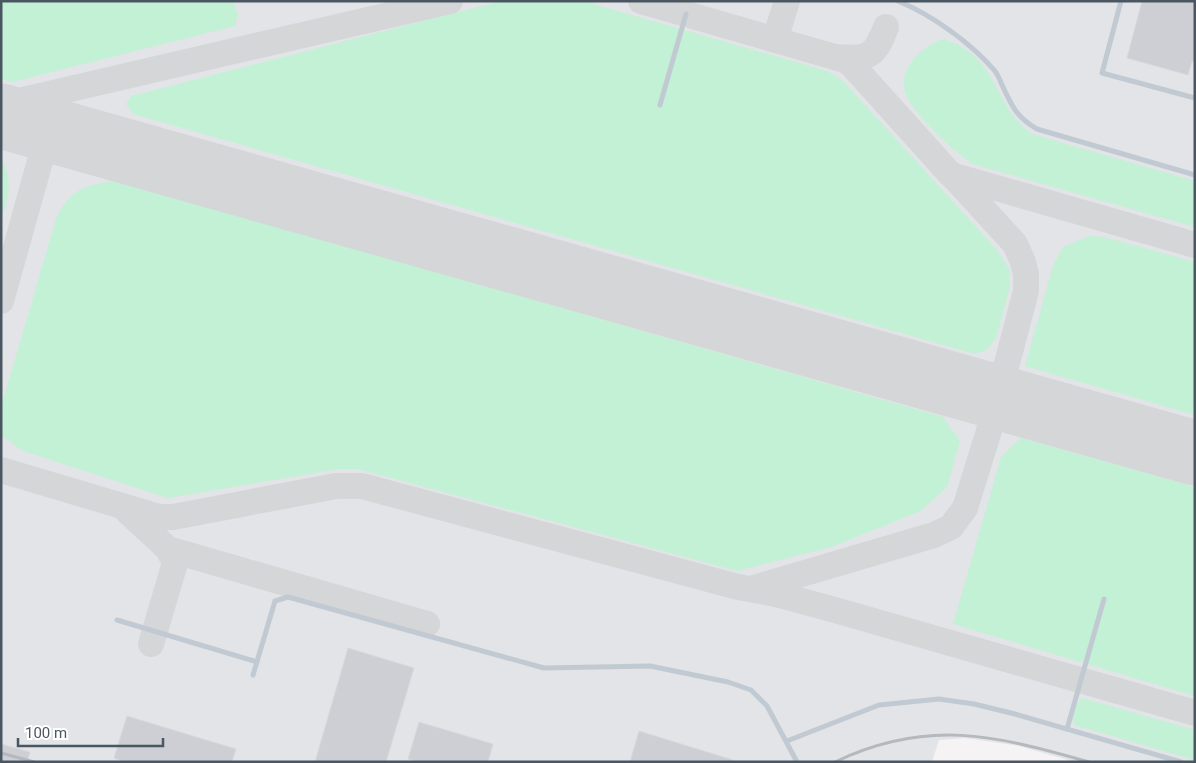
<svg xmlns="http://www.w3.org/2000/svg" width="1196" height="763" font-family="Roboto,sans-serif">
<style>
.airport{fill:#e2e4e7}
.green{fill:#c3f1d5}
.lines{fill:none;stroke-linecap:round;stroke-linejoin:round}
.taxiway{stroke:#d5d6d8;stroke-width:26}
.runway{stroke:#d5d6d8;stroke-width:65}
.building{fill:#cdcfd5;stroke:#d7d9de}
.lane{stroke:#c1cad2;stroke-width:5}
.rail{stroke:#b5b8bd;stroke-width:3}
</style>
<rect width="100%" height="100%" fill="#f5f3f3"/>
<polygon class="airport" points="1,1 1195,1 1195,762 1075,762 1019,746 965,738 939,740 932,762 1,762"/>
<g class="green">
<polygon points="1,1 232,1 238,13 235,26 12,82 1,79"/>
<polygon points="501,1 583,1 827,71 843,81 997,250 1009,269 1010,286 996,338 987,350 975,354 133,114 126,104 131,96"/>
<path d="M943,39C999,55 994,109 1032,134L1195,181V227L973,164C955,153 920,119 909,101C893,74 918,48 943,39Z"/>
<path d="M1,159C14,181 8,198 1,220Z"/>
<path d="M114,180L943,417L960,441L947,487L921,511L831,547L737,571L358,469H338L168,498L23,451L1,435V407L57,216C73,187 83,188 114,180Z"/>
<polygon points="1089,236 1104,237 1195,262 1195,415 1025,366 1053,266 1063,247"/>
<polygon points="1021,438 1195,487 1195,696 953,624 1001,457"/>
<path d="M1082,698L1195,730V760L1074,725C1071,718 1076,703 1082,698Z"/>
</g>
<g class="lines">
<g class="taxiway">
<polyline points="641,1 845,60 852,65 951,175 1195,245"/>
<polyline points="775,39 787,1"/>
<path d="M836,57C868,60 875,57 886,27"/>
<polyline points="1,105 450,1"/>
<polyline points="952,175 1015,244 1023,262 1026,274 1026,291 1006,367 999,378 989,383 960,388"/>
<polyline points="1,301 49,129"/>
<polyline points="1,470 159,517 173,517 336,486 362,486 738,587 776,594 835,610 1195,713"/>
<polyline points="127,511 168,549 427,624"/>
<polyline points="754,588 934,535 951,527 965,508 992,421 984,405 960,388"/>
<polyline points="151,644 175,563 168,549"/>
</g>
<polyline class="runway" points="1,116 1195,453"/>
</g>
<g class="building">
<polygon points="1142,1 1195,1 1195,62 1192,61 1188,75 1127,58"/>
<polygon points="348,648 414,668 386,762 315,762"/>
<polygon points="127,716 236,749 232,762 125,762 114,758"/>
<polygon points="419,722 493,744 488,762 417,762 408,759"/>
<polygon points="639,731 733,760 733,762 630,762"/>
<polygon points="1,744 30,752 27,762 1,762"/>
</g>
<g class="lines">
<g class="lane">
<path d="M898,1C932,15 971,43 995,71C998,75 1000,80 1002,85C1012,106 1016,117 1037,129L1195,175"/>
<polyline points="1121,1 1102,73 1195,98"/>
<polyline points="660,105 686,14"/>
<polyline points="117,620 257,662"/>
<polyline points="253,675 275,601 288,597 544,668 650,666 728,682 751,690 767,706 797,762"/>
<polyline points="1067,729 1104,599"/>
<polyline points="787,741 879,705 939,699 974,704 1015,714 1181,762"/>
</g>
<g class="rail">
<polyline points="1,753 34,762"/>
<path d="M835,762C927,718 995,735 1089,762"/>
</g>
</g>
<rect width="1196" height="763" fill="none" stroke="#4a5661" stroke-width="5"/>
<path d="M18 738v8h145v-8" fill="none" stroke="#4a5661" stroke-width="2.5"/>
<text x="25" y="738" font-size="15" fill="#4a5661" stroke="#ffffff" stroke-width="4" paint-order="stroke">100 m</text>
</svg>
